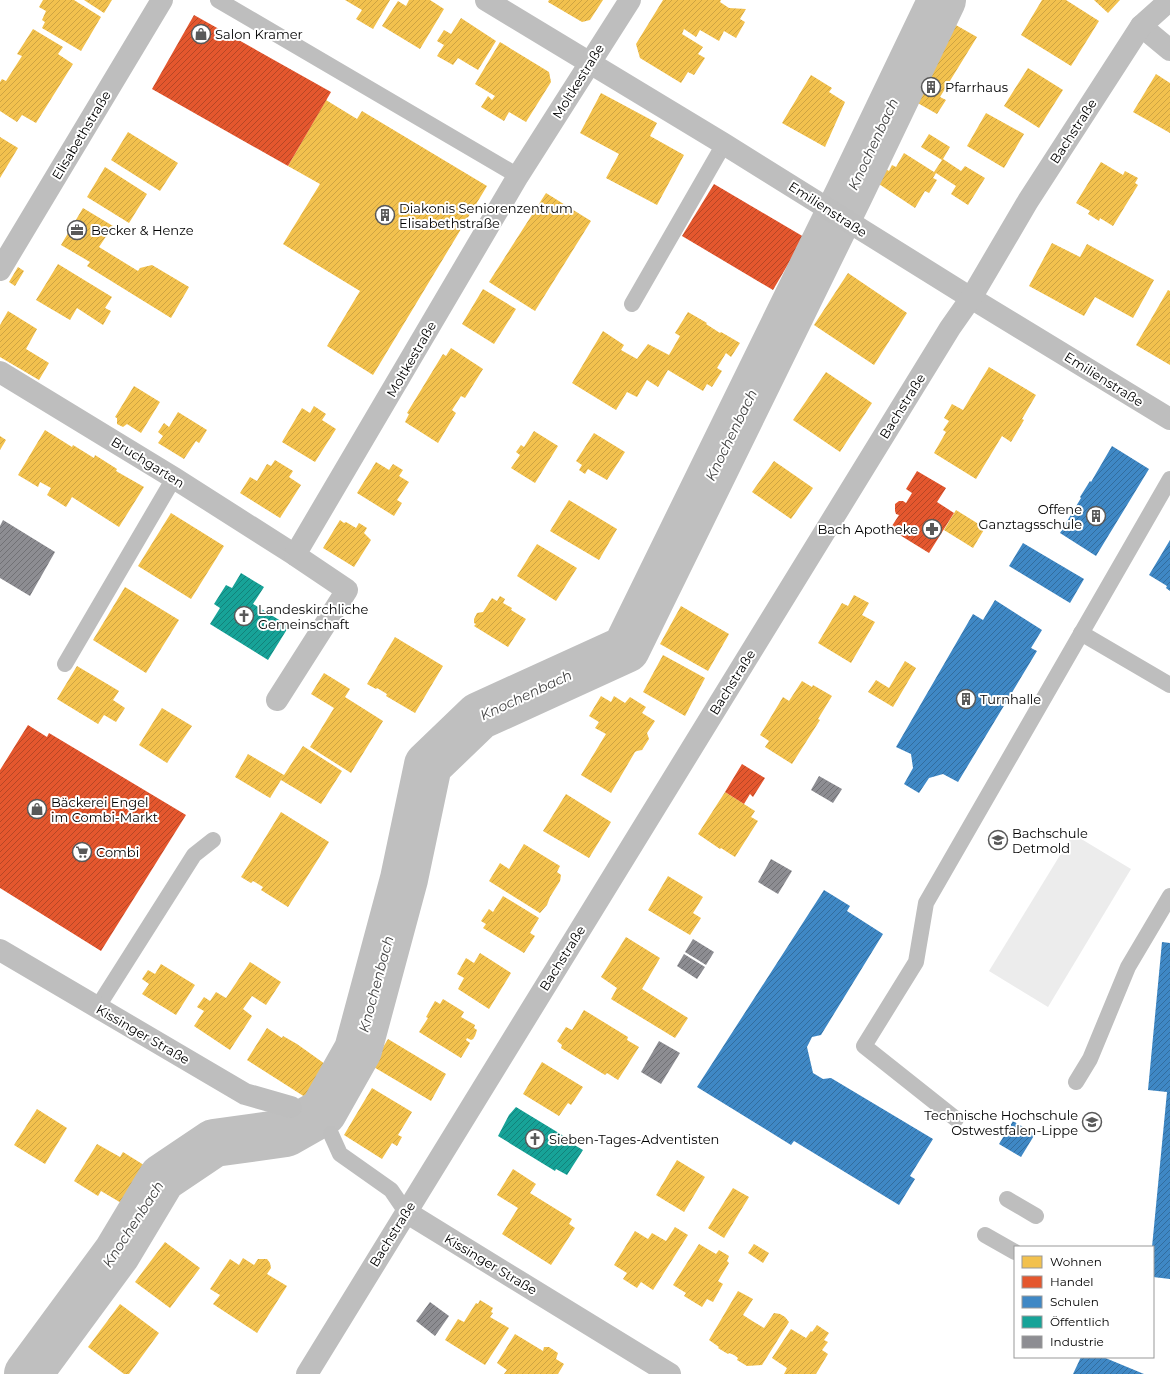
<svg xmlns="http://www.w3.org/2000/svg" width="1170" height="1374" font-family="Montserrat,sans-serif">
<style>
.pitch{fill:#ececec}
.homes{fill:url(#homes-hatch)}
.shops{fill:url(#shops-hatch)}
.schools{fill:url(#schools-hatch)}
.public{fill:url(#public-hatch)}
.industry{fill:url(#industry-hatch)}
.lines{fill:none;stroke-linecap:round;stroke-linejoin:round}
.river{stroke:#bfbfbf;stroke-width:48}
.service{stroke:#bebebe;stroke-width:16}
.minor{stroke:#bebebe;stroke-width:22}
.tertiary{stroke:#bebebe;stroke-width:22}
.labels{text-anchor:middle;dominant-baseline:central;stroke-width:4;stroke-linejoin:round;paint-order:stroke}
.poi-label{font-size:13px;fill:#000;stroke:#fff;text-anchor:start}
.street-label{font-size:13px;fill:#000;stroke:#fff}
.water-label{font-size:14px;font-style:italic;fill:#444;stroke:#fff}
</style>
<defs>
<pattern id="homes-hatch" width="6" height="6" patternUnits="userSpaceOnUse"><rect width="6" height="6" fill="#f2c14e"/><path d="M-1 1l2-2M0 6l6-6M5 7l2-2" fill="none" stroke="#cea442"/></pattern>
<pattern id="shops-hatch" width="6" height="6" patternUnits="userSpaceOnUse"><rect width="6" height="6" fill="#e4572e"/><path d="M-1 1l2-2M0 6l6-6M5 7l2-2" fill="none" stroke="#b64625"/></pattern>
<pattern id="schools-hatch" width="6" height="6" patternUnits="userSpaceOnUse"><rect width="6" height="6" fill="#3f88c5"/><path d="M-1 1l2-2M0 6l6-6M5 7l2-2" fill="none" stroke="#326d9e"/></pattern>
<pattern id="public-hatch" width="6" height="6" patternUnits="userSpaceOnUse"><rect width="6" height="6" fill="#17a398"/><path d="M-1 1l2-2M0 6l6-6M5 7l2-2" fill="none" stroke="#12827a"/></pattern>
<pattern id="industry-hatch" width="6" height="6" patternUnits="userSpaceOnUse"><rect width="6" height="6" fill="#8d8d92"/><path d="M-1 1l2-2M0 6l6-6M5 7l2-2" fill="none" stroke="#717175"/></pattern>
</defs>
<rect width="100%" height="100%" fill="#fff"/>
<polygon class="pitch" points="1073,834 1131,869 1048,1007 989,971"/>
<g class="homes">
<polygon points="43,0 74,0 101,17 81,51 42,28 45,22 42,20 46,11 39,7"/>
<polygon points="84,0 112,0 104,13"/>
<polygon points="345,0 390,0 373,29 356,19 362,10"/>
<polygon points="409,0 430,0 444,9 420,49 382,26 398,1 406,6"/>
<polygon points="549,0 603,0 590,20 582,22 548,2"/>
<polygon points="663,0 721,0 720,2 729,8 746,9 740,19 745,22 736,38 724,31 719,41 700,30 696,37 684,29 682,34 703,47 698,54 705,58 694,75 688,72 681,83 640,58 636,44"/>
<polygon points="1042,0 1066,0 1099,21 1071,66 1021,35"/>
<polygon points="1094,0 1120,0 1108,13"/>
<polygon points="461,18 496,41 478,70 458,58 453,65 437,56 444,45 437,41 444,30 451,34"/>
<polygon points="947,20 977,37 940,97 946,100 937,114 909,98"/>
<polygon points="33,29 63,47 58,54 73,64 36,123 22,115 17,122 0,111 0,82 2,79 6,81 22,56 17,54"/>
<polygon points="500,42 549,72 551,82 526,122 509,112 504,121 481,107 488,96 492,100 495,96 475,84"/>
<polygon points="1028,68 1063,90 1039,128 1004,106"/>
<polygon points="1156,74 1170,83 1170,133 1133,112"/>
<polygon points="811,75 832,88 829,92 845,102 825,147 782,123"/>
<polygon points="601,93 657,123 650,136 684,155 657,205 606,178 619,154 580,133"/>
<polygon points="326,100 357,119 362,111 487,186 373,375 327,346 360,291 283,244 320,184 288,166"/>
<polygon points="986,113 1024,134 1004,168 967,146"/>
<polygon points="128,132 178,163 160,191 111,160"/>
<polygon points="929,134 950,147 943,159 961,171 965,166 985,178 968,205 951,194 956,186 936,173 933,178 937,180 929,193 925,191 915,208 876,182 884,168 889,171 892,165 896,167 904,153 934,172 942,160 921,147"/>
<polygon points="0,137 18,148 0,178"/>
<polygon points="1101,162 1123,175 1125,171 1138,178 1135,183 1138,185 1113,226 1100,218 1099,221 1088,214 1090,211 1076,203"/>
<polygon points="105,167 147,194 129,223 87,197"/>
<polygon points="546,193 591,221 535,311 489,282"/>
<polygon points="83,208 113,226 99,247 138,271 140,268 152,265 189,287 171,318 87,266 90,262 61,245"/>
<polygon points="1052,243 1080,257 1087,244 1154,280 1133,318 1095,297 1084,316 1029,286"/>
<polygon points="58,264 112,297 105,308 111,311 103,325 77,308 70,320 36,300"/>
<polygon points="18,267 24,271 15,286 9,282"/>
<polygon points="848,273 907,313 874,365 814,325"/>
<polygon points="483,289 516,309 494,344 462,324"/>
<polygon points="1168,290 1170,291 1170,365 1136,345"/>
<polygon points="8,311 37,329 26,349 49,363 39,380 0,357 0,325"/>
<polygon points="688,312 707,323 706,324 720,333 721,332 740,343 731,357 726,353 717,368 722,371 712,387 707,384 703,391 668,370 658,387 647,380 637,397 627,392 616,410 572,383 603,331 624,345 621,350 637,359 648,344 669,355 680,336 675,333"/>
<polygon points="451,348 483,369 465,398 461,396 452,410 456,413 438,443 405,422 409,414 407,413 443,354 446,356"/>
<polygon points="989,367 1036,395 1022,419 1024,420 1011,442 1002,436 976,479 934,453 946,432 943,430 949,421 944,418 952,404 963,410"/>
<polygon points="826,372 872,403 840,452 793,420"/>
<polygon points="134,386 160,402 141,433 127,424 123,427 117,424 117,418 115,417"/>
<polygon points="314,406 326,414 322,420 336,429 315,462 282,442 302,408 310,413"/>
<polygon points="178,412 207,430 199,443 196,441 184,459 158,443 163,436 158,432 164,423 169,427"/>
<polygon points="45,430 72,447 73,445 94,458 95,455 117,469 116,471 144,487 119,527 72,497 66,507 47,495 51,488 40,482 38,487 18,475"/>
<polygon points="534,431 558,446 535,483 511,468 520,455 516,452 521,445 524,447"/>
<polygon points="594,433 625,452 607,480 588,469 585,474 579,470 582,465 576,461"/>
<polygon points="0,436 6,440 0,450"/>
<polygon points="275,460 293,471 289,477 301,485 280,518 240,493 250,477 257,481 267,464 271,466"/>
<polygon points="774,461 813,488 791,519 752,492"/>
<polygon points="376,462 389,470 393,464 403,470 399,476 409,482 397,500 402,503 394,516 357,493"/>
<polygon points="569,500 617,529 599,560 550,531"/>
<polygon points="956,510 985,528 973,548 944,530"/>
<polygon points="171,513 224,546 191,599 138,566"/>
<polygon points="340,520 344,523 346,522 356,528 359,523 367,528 364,533 371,540 354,567 323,548"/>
<polygon points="537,544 577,568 556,601 517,576"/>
<polygon points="125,587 179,620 146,673 93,640"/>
<polygon points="854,595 869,603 862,615 875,622 851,663 818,643 842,603 848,606"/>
<polygon points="500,596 505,599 503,603 512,608 511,610 526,619 508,647 474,626 476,624 474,623 474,619 477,613 483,612 492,598 497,601"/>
<polygon points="681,606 729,634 708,671 660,644"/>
<polygon points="395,637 443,666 415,713 386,696 387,694 377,688 376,689 367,684"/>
<polygon points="663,655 705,678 685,716 643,692"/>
<polygon points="905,661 916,668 893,707 868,692 876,680 889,688"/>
<polygon points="77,666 119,691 113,700 125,708 116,722 104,715 98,724 57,699"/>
<polygon points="324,673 350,689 345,697 383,721 351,773 310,747 334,708 311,694"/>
<polygon points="802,681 812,687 813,685 832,696 818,719 820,720 792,764 765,747 769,741 760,735 783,697 789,701"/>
<polygon points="601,696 611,702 614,696 625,703 630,697 646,707 642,713 655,721 647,733 649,739 642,750 637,751 635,752 611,793 581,775 606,734 595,728 599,722 589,716"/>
<polygon points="162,708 192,726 167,763 139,745"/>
<polygon points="303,746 342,771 321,804 281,780 270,798 235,777 248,754 284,775"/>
<polygon points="725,792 755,811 751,817 758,821 735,857 721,848 720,849 698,834"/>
<polygon points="566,794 611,822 589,858 543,831"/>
<polygon points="281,812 329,842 288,907 261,890 263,887 253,881 251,883 241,877"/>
<polygon points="524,844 560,866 557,872 561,875 560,881 550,897 547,905 540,913 489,881 500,863 509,869"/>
<polygon points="668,876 703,897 693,913 701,918 690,935 648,910"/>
<polygon points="503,896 539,918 530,933 535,936 524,953 483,928 486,924 481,921 489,909 493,912"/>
<polygon points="626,937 660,958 642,989 688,1018 675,1038 611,999 617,988 601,977"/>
<polygon points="480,953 511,973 489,1009 458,989 464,978 457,974 466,958 474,963"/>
<polygon points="250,962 281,982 266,1005 252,996 243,1009 252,1016 230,1050 194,1026 204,1011 197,1007 204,997 210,1001 216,992 226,998"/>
<polygon points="161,964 195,985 176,1015 142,994 149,984 142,979 148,970 155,974"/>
<polygon points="443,999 464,1012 461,1017 475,1025 474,1028 477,1030 475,1036 473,1039 471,1040 467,1038 466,1040 470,1043 461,1058 419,1032 428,1018 426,1017 435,1001 440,1004"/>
<polygon points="584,1010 628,1037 627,1040 639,1047 618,1080 607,1073 605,1075 561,1048 562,1045 557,1041 566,1027 572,1030"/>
<polygon points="267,1028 282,1038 283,1036 297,1044 325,1064 305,1097 247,1060"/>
<polygon points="388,1039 446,1074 431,1101 372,1066"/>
<polygon points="542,1062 583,1087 571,1105 568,1103 559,1116 523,1094"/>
<polygon points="372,1088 412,1112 398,1135 402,1137 397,1146 392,1143 382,1159 344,1135"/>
<polygon points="37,1109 67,1128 45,1164 14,1145"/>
<polygon points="97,1144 120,1157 123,1152 147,1167 123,1204 101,1191 98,1196 74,1181"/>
<polygon points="677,1160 705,1177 684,1212 656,1195"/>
<polygon points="513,1169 536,1184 530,1193 572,1219 569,1224 575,1228 551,1265 502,1234 518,1208 497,1195"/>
<polygon points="733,1188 749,1197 724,1238 708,1228"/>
<polygon points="675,1227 688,1235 653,1290 641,1282 637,1288 623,1279 627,1273 614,1265 635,1231 648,1239 652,1233 666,1241"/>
<polygon points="165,1242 200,1268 170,1308 135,1282"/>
<polygon points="699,1244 716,1254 719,1250 729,1256 727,1261 729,1263 718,1281 723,1284 713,1302 707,1299 702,1307 684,1296 686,1293 673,1285"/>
<polygon points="754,1244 769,1253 763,1263 748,1253"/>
<polygon points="243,1258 254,1265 258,1259 267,1259 270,1263 271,1268 267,1274 287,1286 257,1333 213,1304 220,1295 210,1289 230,1259 239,1265"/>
<polygon points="738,1291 753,1299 743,1315 754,1322 764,1328 774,1313 780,1314 785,1317 789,1322 762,1365 747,1366 737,1360 738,1358 734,1355 729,1353 728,1354 718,1348 719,1347 709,1340"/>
<polygon points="480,1300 493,1308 491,1312 493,1313 490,1317 509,1328 485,1365 445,1340 458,1319 464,1322 476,1303 478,1304"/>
<polygon points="120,1304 159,1333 129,1374 124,1374 88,1347"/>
<polygon points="817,1325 829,1333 824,1340 828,1342 822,1350 828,1354 816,1374 784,1374 787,1368 772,1358 791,1329 806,1338 811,1331 812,1332"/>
<polygon points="515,1334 543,1351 544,1347 549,1347 558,1353 556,1359 564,1364 558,1374 504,1374 507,1370 497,1363"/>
</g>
<g class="shops">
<polygon points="194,15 331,92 288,166 152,89"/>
<polygon points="714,184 804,237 773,290 682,236"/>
<polygon points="917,471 946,488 937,502 954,513 929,553 890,529 899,515 896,514 895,511 895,504 899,501 903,501 906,503 912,493 906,489"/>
<polygon points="28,725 47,737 49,733 186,815 101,951 0,888 0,770"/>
<polygon points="742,764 765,778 753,797 750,794 744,804 725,792"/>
</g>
<g class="schools">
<polygon points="1112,446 1149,469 1096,556 1060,533 1081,498 1080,497 1090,481 1091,482"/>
<polygon points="1170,540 1170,591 1166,588 1167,586 1149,575"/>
<polygon points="1023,543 1084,579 1070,603 1009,566"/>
<polygon points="995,600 1042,630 1031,648 1037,651 958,782 943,774 929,778 919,793 904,784 913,768 911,754 896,747 973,614 983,620"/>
<polygon points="824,890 850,906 847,911 883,934 821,1035 812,1037 807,1047 813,1073 823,1079 831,1078 933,1139 910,1176 915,1179 899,1205 794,1141 791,1145 697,1087"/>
<polygon points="1162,942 1170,943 1170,1279 1153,1277 1153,1247 1152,1247 1167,1092 1148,1090"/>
<polygon points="1013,1121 1035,1134 1021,1157 999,1144"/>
<polygon points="1081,1357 1103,1357 1144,1374 1073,1374"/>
</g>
<g class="public">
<polygon points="241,573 264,587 253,604 289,626 268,660 210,624 220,608 214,604 226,585 232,588"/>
<polygon points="516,1107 572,1141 571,1143 583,1150 567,1175 556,1169 555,1171 498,1136 509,1115"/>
</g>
<g class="industry">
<polygon points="3,520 55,552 30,596 0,578 0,526"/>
<polygon points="819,776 842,789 833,803 811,790"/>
<polygon points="771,859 792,871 778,894 758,882"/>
<polygon points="693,939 714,952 706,965 685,952"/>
<polygon points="684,954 705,967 697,979 677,966"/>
<polygon points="659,1041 680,1053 661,1084 641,1072"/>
<polygon points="430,1302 449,1316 435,1336 416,1321"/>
</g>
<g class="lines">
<polyline class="river" points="28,1374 117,1253 162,1178 214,1143 286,1133 323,1112 358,1050 404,879 428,765 479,716 626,649 849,194 942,0"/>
<g class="service">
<polyline points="218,0 518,176"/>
<polyline points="632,304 724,144"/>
<polyline points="1081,633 1170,685"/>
<polyline points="65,664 174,478"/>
<polyline points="97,1008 194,855 213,840"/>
<polyline points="1076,1082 1090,1059 1128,967 1170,896"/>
<polyline points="956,1119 864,1046 916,962 926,903 1170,479"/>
<polyline points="331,1134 340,1154 391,1190 406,1212"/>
<polyline points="1007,1199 1036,1216"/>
<polyline points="985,1235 1015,1252"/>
</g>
<g class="minor">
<polyline points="486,0 724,144 971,298 1170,419"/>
<polyline points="1141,26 1170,50"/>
<polyline points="0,372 174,478 295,555"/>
<polyline points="277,700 347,590 295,555 518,176 630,0"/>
<polyline points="0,950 245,1094 291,1107"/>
<polyline points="406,1212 670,1374"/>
<polyline points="307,1374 950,328 971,298 1028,201 1141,26 1170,0"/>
</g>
<polyline class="tertiary" points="0,270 162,0"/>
</g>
<defs>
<symbol id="shop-ring" viewBox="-11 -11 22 22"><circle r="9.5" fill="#fff" stroke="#595959" stroke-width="1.5"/><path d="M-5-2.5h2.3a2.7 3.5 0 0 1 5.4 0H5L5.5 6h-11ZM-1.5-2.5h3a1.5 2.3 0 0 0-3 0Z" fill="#595959"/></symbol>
<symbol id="building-ring" viewBox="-11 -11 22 22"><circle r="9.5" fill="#fff" stroke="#595959" stroke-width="1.5"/><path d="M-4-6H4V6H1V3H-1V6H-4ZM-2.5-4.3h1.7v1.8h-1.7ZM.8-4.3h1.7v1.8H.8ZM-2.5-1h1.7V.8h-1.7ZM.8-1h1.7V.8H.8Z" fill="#595959"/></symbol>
<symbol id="office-ring" viewBox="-11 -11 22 22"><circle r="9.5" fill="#fff" stroke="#595959" stroke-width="1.5"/><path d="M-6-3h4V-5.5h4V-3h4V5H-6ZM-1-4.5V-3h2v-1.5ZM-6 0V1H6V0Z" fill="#595959"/></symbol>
<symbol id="pharmacy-ring" viewBox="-11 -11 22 22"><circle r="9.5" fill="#fff" stroke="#595959" stroke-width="1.5"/><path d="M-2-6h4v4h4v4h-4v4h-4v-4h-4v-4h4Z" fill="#595959"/></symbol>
<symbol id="church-ring" viewBox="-11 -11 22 22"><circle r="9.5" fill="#fff" stroke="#595959" stroke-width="1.5"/><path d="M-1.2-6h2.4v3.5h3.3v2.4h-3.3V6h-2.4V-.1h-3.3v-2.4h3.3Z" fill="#595959"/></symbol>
<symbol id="school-ring" viewBox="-11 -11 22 22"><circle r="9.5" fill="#fff" stroke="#595959" stroke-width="1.5"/><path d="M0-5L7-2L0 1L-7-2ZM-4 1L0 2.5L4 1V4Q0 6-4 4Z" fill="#595959"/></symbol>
<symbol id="supermarket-ring" viewBox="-11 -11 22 22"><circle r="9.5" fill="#fff" stroke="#595959" stroke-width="1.5"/><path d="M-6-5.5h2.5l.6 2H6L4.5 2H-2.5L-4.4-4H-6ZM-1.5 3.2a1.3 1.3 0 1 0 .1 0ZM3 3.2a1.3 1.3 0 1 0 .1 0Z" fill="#595959"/></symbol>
<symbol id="university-ring" viewBox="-11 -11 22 22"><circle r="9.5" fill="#fff" stroke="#595959" stroke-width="1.5"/><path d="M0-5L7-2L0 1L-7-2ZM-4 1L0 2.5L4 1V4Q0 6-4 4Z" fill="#595959"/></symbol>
</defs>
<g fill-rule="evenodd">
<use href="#shop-ring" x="190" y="23" width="22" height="22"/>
<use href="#building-ring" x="920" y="76" width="22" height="22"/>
<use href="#building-ring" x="374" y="204" width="22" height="22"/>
<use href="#office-ring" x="66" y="219" width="22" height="22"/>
<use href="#building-ring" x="1085" y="505" width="22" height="22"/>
<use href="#pharmacy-ring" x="921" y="518" width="22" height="22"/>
<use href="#church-ring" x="233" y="605" width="22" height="22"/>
<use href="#building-ring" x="955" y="688" width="22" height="22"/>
<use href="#shop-ring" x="26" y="798" width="22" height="22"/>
<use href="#school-ring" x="987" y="829" width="22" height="22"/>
<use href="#supermarket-ring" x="71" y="841" width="22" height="22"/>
<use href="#university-ring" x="1081" y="1111" width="22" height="22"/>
<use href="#church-ring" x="524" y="1128" width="22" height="22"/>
</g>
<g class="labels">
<g class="poi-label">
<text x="215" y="34">Salon Kramer</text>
<text x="945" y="87">Pfarrhaus</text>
<text x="399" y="208">Diakonis Seniorenzentrum<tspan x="399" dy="15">Elisabethstraße</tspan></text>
<text x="91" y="230">Becker &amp; Henze</text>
<text x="1082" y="509" text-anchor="end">Offene<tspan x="1082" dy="15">Ganztagsschule</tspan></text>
<text x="918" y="529" text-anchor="end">Bach Apotheke</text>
<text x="258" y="609">Landeskirchliche<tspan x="258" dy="15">Gemeinschaft</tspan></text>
<text x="980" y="699">Turnhalle</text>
<text x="51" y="802">Bäckerei Engel<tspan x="51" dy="15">im Combi-Markt</tspan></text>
<text x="1012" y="833">Bachschule<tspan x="1012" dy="15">Detmold</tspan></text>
<text x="96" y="852">Combi</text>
<text x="1078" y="1115" text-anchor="end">Technische Hochschule<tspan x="1078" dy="15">Ostwestfalen-Lippe</tspan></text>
<text x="549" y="1139">Sieben-Tages-Adventisten</text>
</g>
<g class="street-label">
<text transform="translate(578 81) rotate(-58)">Moltkestraße</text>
<text transform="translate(1073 131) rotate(-57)">Bachstraße</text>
<text transform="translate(81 135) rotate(-59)">Elisabethstraße</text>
<text transform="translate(828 209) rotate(33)">Emilienstraße</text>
<text transform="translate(411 359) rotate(-60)">Moltkestraße</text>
<text transform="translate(1104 379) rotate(32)">Emilienstraße</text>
<text transform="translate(902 406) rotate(-58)">Bachstraße</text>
<text transform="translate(148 462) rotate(32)">Bruchgarten</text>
<text transform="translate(732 682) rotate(-58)">Bachstraße</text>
<text transform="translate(562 958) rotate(-58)">Bachstraße</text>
<text transform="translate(143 1034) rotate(30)">Kissinger Straße</text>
<text transform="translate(392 1234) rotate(-58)">Bachstraße</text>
<text transform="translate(491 1264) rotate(31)">Kissinger Straße</text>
</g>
<g class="water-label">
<text transform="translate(873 144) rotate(-65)">Knochenbach</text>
<text transform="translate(731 435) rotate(-64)">Knochenbach</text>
<text transform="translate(526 695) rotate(-25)">Knochenbach</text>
<text transform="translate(376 984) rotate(-75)">Knochenbach</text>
<text transform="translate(133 1224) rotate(-57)">Knochenbach</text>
</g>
</g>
<rect x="1014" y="1246" width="140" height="112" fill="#ffffff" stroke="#999999"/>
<rect x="1022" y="1256" width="20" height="12" fill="#f2c14e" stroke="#999999"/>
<text x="1050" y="1266" font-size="12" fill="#000000">Wohnen</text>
<rect x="1022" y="1276" width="20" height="12" fill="#e4572e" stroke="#999999"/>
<text x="1050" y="1286" font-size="12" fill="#000000">Handel</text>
<rect x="1022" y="1296" width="20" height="12" fill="#3f88c5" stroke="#999999"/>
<text x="1050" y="1306" font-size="12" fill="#000000">Schulen</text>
<rect x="1022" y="1316" width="20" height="12" fill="#17a398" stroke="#999999"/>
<text x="1050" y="1326" font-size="12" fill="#000000">Öffentlich</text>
<rect x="1022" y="1336" width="20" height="12" fill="#8d8d92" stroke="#999999"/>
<text x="1050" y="1346" font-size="12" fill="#000000">Industrie</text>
</svg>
